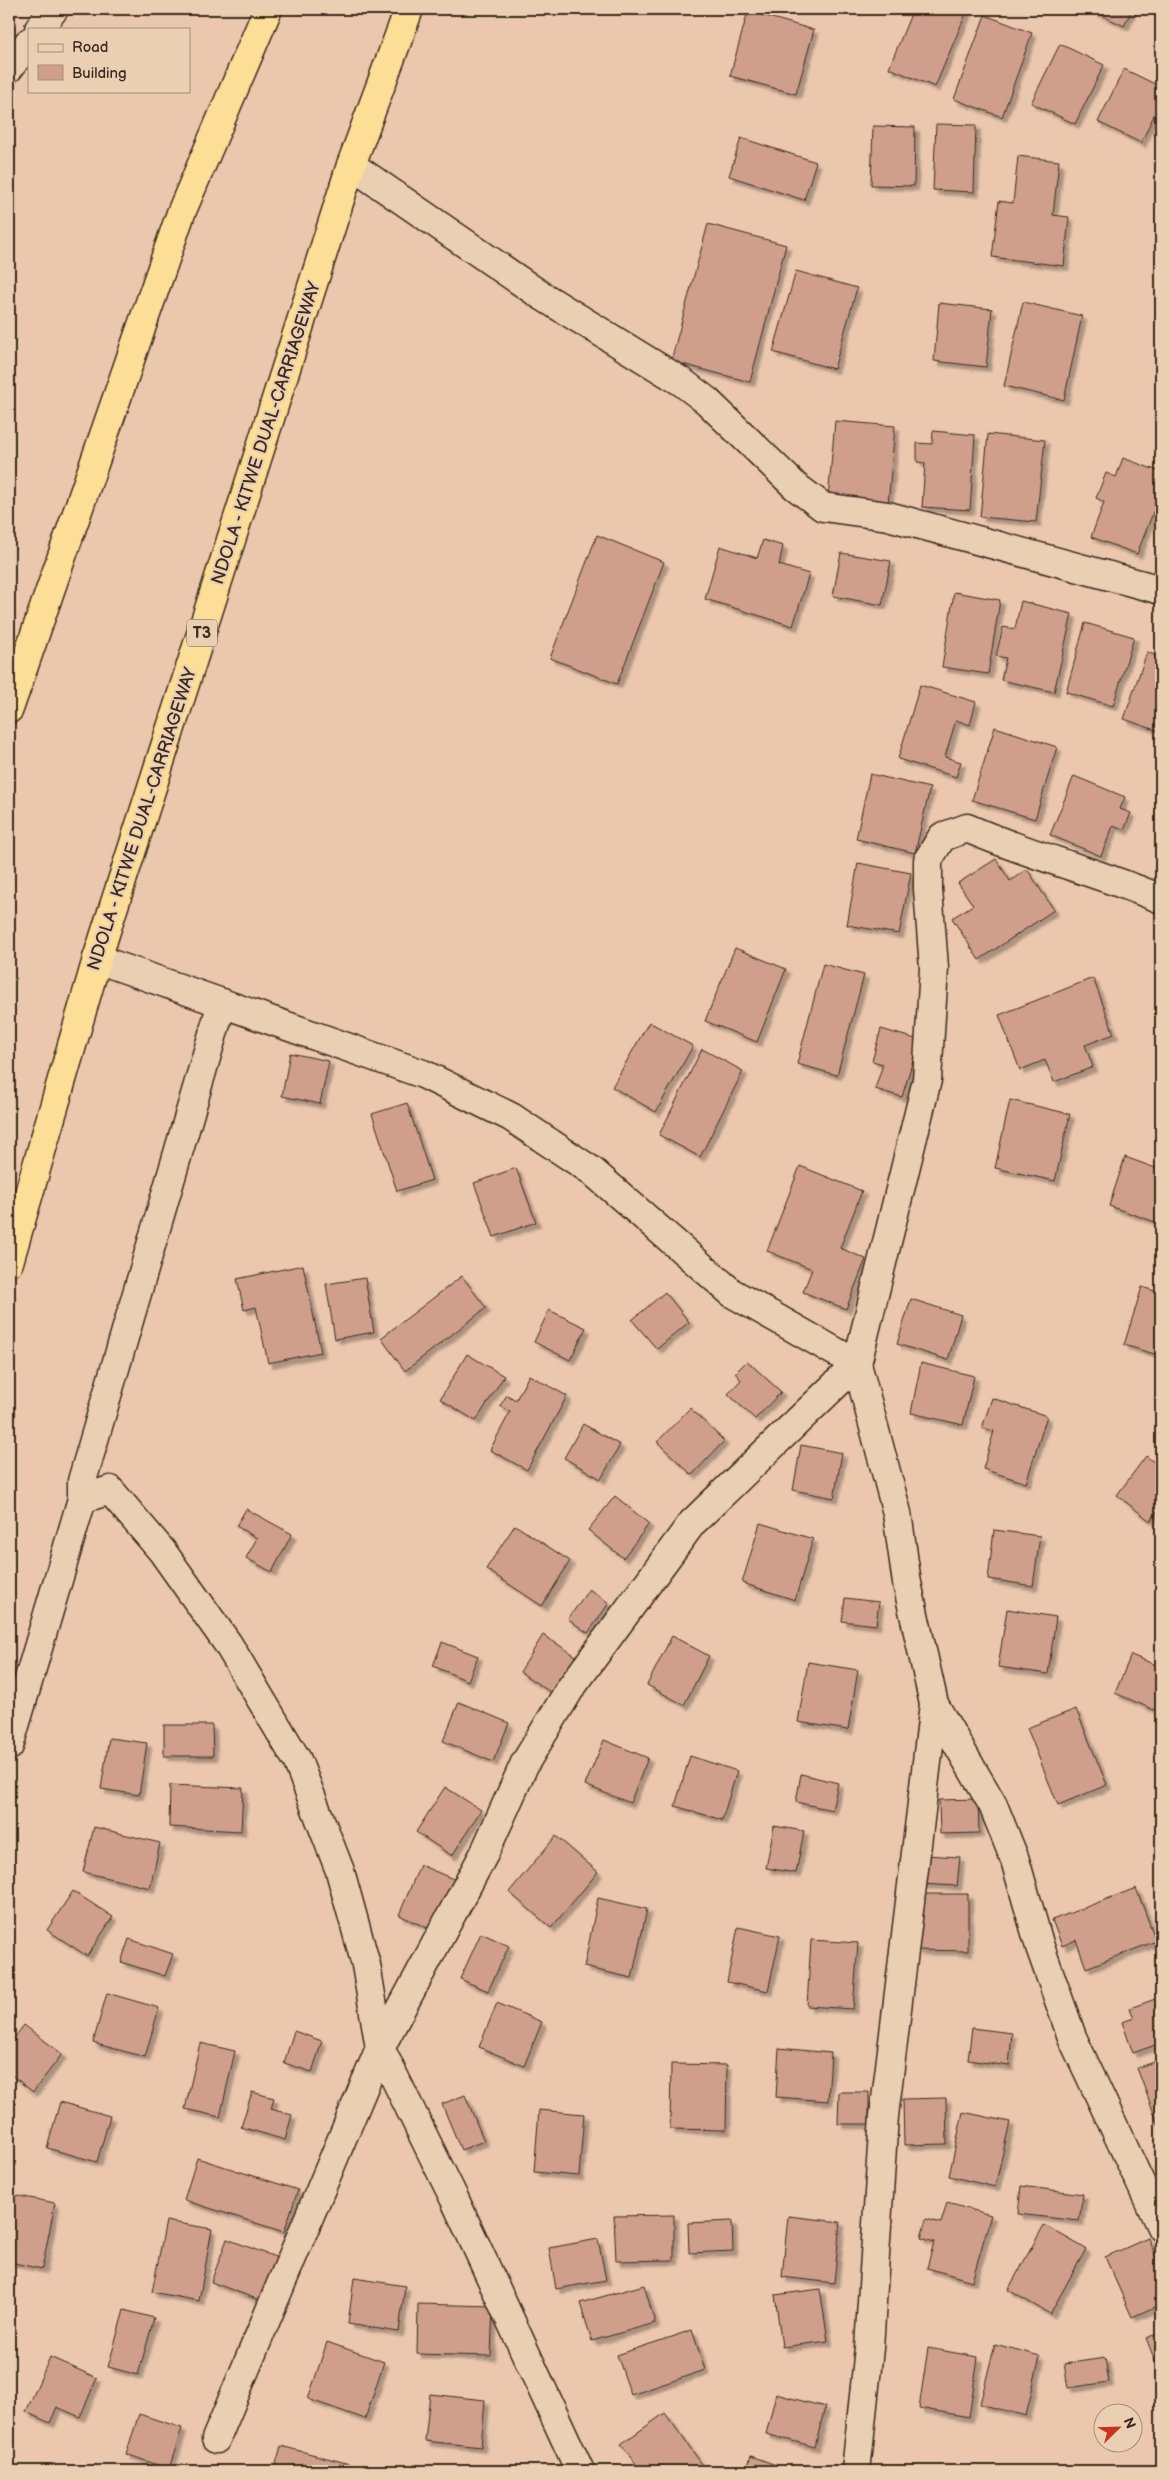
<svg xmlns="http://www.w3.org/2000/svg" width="1170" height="2480" font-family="'Balsamiq Sans',sans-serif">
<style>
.building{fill:#cf9f8b;stroke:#3b2a1e;filter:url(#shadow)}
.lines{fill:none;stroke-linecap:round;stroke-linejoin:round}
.street-casing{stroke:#3b2a1e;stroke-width:31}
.highway-casing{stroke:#3b2a1e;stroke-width:31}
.street{stroke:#ebcfb2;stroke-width:28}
.highway{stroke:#fdde96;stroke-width:28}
.labels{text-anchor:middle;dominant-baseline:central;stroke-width:4.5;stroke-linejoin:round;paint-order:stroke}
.shield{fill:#ebcfb2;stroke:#705c4a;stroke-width:1}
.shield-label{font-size:16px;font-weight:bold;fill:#3b2a1e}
.street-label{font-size:18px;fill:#3b2a1e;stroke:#ebcfb2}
</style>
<defs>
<filter id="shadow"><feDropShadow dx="4.5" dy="4.5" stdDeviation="1" flood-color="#0004"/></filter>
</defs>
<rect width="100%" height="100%" fill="#ebc7ad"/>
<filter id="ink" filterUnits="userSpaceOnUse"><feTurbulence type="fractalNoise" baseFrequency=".02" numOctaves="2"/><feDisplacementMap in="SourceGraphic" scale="10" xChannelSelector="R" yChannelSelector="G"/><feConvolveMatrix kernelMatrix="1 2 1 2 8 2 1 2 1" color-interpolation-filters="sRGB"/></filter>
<g filter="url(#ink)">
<g class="building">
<polygon points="913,9 960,9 967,11 935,87 889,68"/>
<polygon points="1089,9 1132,9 1124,26"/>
<polygon points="748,11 814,30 796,94 730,76"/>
<polygon points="985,15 1032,33 1002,117 954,99"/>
<polygon points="1060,44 1104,65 1075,124 1031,103"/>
<polygon points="1124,69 1161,87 1161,100 1141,143 1098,122"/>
<polygon points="936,124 976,125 974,192 933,190"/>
<polygon points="873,126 915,127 914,186 871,185"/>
<polygon points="741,138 816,162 804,200 729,176"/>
<polygon points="1018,156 1059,161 1053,215 1069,217 1064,266 992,257 999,201 1013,203"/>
<polygon points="708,224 786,245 750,382 671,361"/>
<polygon points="796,271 857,288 834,369 773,352"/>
<polygon points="1023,302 1082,316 1064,400 1004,386"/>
<polygon points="939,303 992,309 986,367 934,361"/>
<polygon points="835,421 895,426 888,505 828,499"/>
<polygon points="933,431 975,435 970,510 922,507 925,463 917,462 917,443 932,444"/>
<polygon points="988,434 1045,440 1036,522 980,517"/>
<polygon points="1123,458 1161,472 1161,492 1137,554 1091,537 1104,502 1096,498 1106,473 1116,477"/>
<polygon points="597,535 664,562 617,684 550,658"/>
<polygon points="763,540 783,546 779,565 809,574 793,626 705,599 720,546 757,558"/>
<polygon points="841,553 891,561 882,605 833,596"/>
<polygon points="954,592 1000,600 988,674 942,667"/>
<polygon points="1021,601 1072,614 1054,692 1001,680 1006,658 996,656 1003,627 1015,629"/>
<polygon points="1085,623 1134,637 1113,706 1066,692"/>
<polygon points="1147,652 1161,658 1161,732 1124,719"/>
<polygon points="920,685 976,702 970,725 956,720 945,757 961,762 956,777 898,759"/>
<polygon points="995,727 1057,747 1035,819 972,800"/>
<polygon points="870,774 930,788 915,853 856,839"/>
<polygon points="1074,776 1125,797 1120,809 1131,813 1124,830 1113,826 1101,856 1050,835"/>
<polygon points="996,859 1010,881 1027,869 1054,910 979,960 952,918 973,905 958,883"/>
<polygon points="858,863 911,873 899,934 847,925"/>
<polygon points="735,948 786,969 757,1042 705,1021"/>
<polygon points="823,964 864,975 837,1075 797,1064"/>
<polygon points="1093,978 1114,1034 1085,1045 1093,1067 1054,1082 1045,1060 1020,1070 999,1015"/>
<polygon points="649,1022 693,1046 656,1112 612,1087"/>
<polygon points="881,1029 919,1040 902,1097 875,1089 883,1064 872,1061"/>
<polygon points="702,1049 743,1071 700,1157 659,1135"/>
<polygon points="290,1053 329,1061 320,1104 282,1096"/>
<polygon points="1010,1100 1070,1114 1055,1181 995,1168"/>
<polygon points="407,1103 432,1180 397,1191 372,1114"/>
<polygon points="1125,1157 1161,1170 1161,1224 1109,1206"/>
<polygon points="800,1166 862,1191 840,1248 866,1259 846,1309 803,1292 812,1269 767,1251"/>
<polygon points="516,1168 536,1222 494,1237 474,1183"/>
<polygon points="303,1265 321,1352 268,1363 256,1307 244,1310 237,1279"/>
<polygon points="462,1276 486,1308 405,1371 381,1338"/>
<polygon points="365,1278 374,1332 335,1339 326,1284"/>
<polygon points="1142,1287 1161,1293 1161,1356 1124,1345"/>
<polygon points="665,1292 689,1322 657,1349 632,1320"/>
<polygon points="911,1299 961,1315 948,1360 897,1344"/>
<polygon points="549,1310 586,1328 570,1360 534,1342"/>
<polygon points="467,1354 504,1376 476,1421 440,1399"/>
<polygon points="747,1361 781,1392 755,1419 728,1394 741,1380 735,1373"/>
<polygon points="921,1363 974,1376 963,1425 911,1413"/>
<polygon points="529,1375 567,1396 527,1470 490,1450 510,1412 500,1406 507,1395 516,1400"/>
<polygon points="992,1398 1047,1416 1026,1483 983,1469 994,1431 982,1428"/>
<polygon points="690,1408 724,1441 692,1475 657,1442"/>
<polygon points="583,1424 620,1445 601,1479 564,1458"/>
<polygon points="801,1445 842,1453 834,1498 793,1490"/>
<polygon points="1146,1456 1161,1468 1161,1506 1150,1521 1117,1495"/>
<polygon points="615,1496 649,1524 623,1558 588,1530"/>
<polygon points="246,1509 292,1534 272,1572 246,1558 257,1538 236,1526"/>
<polygon points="760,1523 813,1539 795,1600 742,1583"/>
<polygon points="515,1525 570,1561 542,1606 486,1569"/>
<polygon points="994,1530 1040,1536 1033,1586 988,1579"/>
<polygon points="589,1589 609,1603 588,1633 568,1619"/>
<polygon points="845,1598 879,1602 876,1625 842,1621"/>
<polygon points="1007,1609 1056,1617 1048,1674 998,1667"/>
<polygon points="543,1635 576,1656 553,1694 520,1672"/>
<polygon points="672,1636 709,1656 684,1705 647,1685"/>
<polygon points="442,1642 478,1656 468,1681 433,1666"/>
<polygon points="1131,1655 1161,1667 1161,1713 1115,1693"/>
<polygon points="808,1662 858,1670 848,1730 798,1722"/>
<polygon points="459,1702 509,1723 493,1762 443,1741"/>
<polygon points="1076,1709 1107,1785 1058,1805 1027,1728"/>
<polygon points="164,1725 212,1725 213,1756 164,1756"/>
<polygon points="109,1738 147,1743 139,1795 101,1789"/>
<polygon points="604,1740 648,1758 630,1803 585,1785"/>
<polygon points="690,1756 737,1771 722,1820 675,1806"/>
<polygon points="801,1774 838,1783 832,1810 796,1802"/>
<polygon points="170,1785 243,1788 241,1831 169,1827"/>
<polygon points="445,1787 481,1810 452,1856 416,1832"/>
<polygon points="978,1799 979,1833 940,1834 939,1800"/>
<polygon points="774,1826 804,1831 796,1873 766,1868"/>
<polygon points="94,1827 160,1843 150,1888 83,1872"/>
<polygon points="556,1836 598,1872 551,1928 509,1892"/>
<polygon points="924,1855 960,1857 957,1886 921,1884"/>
<polygon points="420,1865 458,1881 436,1932 399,1915"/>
<polygon points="1136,1888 1156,1941 1086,1968 1076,1940 1062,1946 1052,1920"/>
<polygon points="73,1891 113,1917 87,1956 47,1930"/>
<polygon points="916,1894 968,1894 968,1951 916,1950"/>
<polygon points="598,1898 647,1909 632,1978 584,1967"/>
<polygon points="738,1927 780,1936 768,1991 727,1982"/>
<polygon points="481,1933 509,1946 488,1991 460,1979"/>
<polygon points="129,1939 173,1954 165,1976 121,1962"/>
<polygon points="811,1940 858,1943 853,2009 807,2006"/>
<polygon points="107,1993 159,2008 145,2057 93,2043"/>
<polygon points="1161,1997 1161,2043 1133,2053 1122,2022 1134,2018 1130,2008"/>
<polygon points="497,2003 542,2022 524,2066 479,2047"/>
<polygon points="24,2025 62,2054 33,2092 9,2073 9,2045"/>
<polygon points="972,2028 1012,2033 1009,2066 968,2060"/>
<polygon points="294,2031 322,2041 312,2072 284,2063"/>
<polygon points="200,2043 235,2051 220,2117 185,2109"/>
<polygon points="779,2048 831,2053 828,2101 776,2097"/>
<polygon points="1161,2059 1161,2132 1137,2068"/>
<polygon points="671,2064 727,2065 726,2130 670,2129"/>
<polygon points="252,2092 274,2098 271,2109 292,2115 285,2140 241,2127"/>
<polygon points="839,2092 869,2092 869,2124 838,2124"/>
<polygon points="465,2095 484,2141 461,2150 442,2104"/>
<polygon points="946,2098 947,2144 904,2145 903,2099"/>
<polygon points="60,2102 110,2116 97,2162 47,2148"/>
<polygon points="539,2110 584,2114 579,2176 534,2172"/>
<polygon points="963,2112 1010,2122 995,2187 949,2176"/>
<polygon points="197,2158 298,2190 284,2232 184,2200"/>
<polygon points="1021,2186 1083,2194 1079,2221 1018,2214"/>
<polygon points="9,2194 55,2203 42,2269 9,2262"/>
<polygon points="947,2203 991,2215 972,2281 927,2268 934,2242 921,2238 926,2219 941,2223"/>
<polygon points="674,2215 674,2260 616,2261 614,2216"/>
<polygon points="788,2216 840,2222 834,2283 782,2277"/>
<polygon points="166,2221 212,2229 199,2301 152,2292"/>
<polygon points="732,2221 733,2251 689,2253 688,2223"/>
<polygon points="1044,2225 1086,2249 1050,2314 1008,2290"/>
<polygon points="1148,2238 1161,2269 1161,2304 1132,2317 1105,2257"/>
<polygon points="227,2239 278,2258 262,2301 211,2282"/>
<polygon points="598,2239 606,2280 556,2289 549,2248"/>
<polygon points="354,2278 405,2286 399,2332 348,2324"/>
<polygon points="644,2285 655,2323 592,2341 580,2303"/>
<polygon points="820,2289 828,2341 782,2347 775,2295"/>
<polygon points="418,2304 493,2306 491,2356 417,2354"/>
<polygon points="124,2310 154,2318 138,2375 108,2367"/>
<polygon points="692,2330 705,2370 631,2395 617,2355"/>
<polygon points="1161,2332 1161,2376 1146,2338"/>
<polygon points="327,2342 384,2362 365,2419 308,2399"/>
<polygon points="995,2344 1040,2356 1026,2416 980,2404"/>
<polygon points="928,2348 978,2357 969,2417 919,2408"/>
<polygon points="50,2357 97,2378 80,2417 57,2407 50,2423 26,2412"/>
<polygon points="1105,2358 1109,2382 1068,2388 1064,2364"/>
<polygon points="430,2394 485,2400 481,2447 425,2441"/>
<polygon points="776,2394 825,2407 815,2447 766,2434"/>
<polygon points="665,2413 704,2467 698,2471 627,2471 636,2464 621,2444"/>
<polygon points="139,2414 182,2428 169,2469 126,2454"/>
<polygon points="281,2446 350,2464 348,2471 274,2471"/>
<polygon points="751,2456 793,2471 746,2471"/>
</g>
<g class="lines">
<defs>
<g id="street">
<polyline points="39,29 54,9"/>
<polyline points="9,68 29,42"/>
<polyline points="351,165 539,294 682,382 707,401 795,486 823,507 888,516 1161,590"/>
<path d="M97,959L423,1074L511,1117L592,1171L732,1293L857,1364L927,1080L934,968L928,889V860L942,837L967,828C1031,856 1098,872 1161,899"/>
<polyline points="222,1003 82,1481 82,1499 110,1490 162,1551 228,1644 297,1760 340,1871 366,1965 380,2048 454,2198 580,2471"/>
<polyline points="934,1704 993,1805 1015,1860 1040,1947 1072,2037 1161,2227"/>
<polyline points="9,1746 82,1499"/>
<polyline points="216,2439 380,2048 484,1854 525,1763 570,1689 692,1523 857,1364 897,1513 907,1583 934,1704 884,2116 869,2348 856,2471"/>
</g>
<g id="highway">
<polyline points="9,709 181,213 268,9"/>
<polyline points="9,1262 97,959 351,165 409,9"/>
</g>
</defs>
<use href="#street" class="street-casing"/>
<use href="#highway" class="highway-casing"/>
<use href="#street" class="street"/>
<use href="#highway" class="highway"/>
</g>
</g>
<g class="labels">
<rect class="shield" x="187" y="619.5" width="30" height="27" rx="4"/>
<g class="shield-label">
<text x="202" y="633">T3</text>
</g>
<g class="street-label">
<text transform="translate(266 433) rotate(-72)">NDOLA - KITWE DUAL-CARRIAGEWAY</text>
<text transform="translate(142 819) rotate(-72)">NDOLA - KITWE DUAL-CARRIAGEWAY</text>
</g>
</g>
<rect width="1170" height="2480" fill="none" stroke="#ebcfb2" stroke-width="30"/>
<rect x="15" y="15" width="1140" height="2450" fill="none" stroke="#3b2a1e" stroke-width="2" filter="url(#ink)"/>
<rect x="28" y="28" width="162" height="65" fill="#ebcfb2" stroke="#a58d77"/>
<rect x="38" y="44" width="25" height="8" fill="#ebcfb2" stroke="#a58d77"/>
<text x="72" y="52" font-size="15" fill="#3b2a1e">Road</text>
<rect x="38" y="65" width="25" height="15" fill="#cf9f8b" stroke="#a58d77"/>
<text x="72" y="78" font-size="15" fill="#3b2a1e">Building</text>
<g transform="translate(1118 2428) rotate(67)"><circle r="24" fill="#ebcfb2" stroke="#a58d77"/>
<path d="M0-4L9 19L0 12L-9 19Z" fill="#c8321e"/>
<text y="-8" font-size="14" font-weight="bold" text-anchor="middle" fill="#3b2a1e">N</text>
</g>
</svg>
